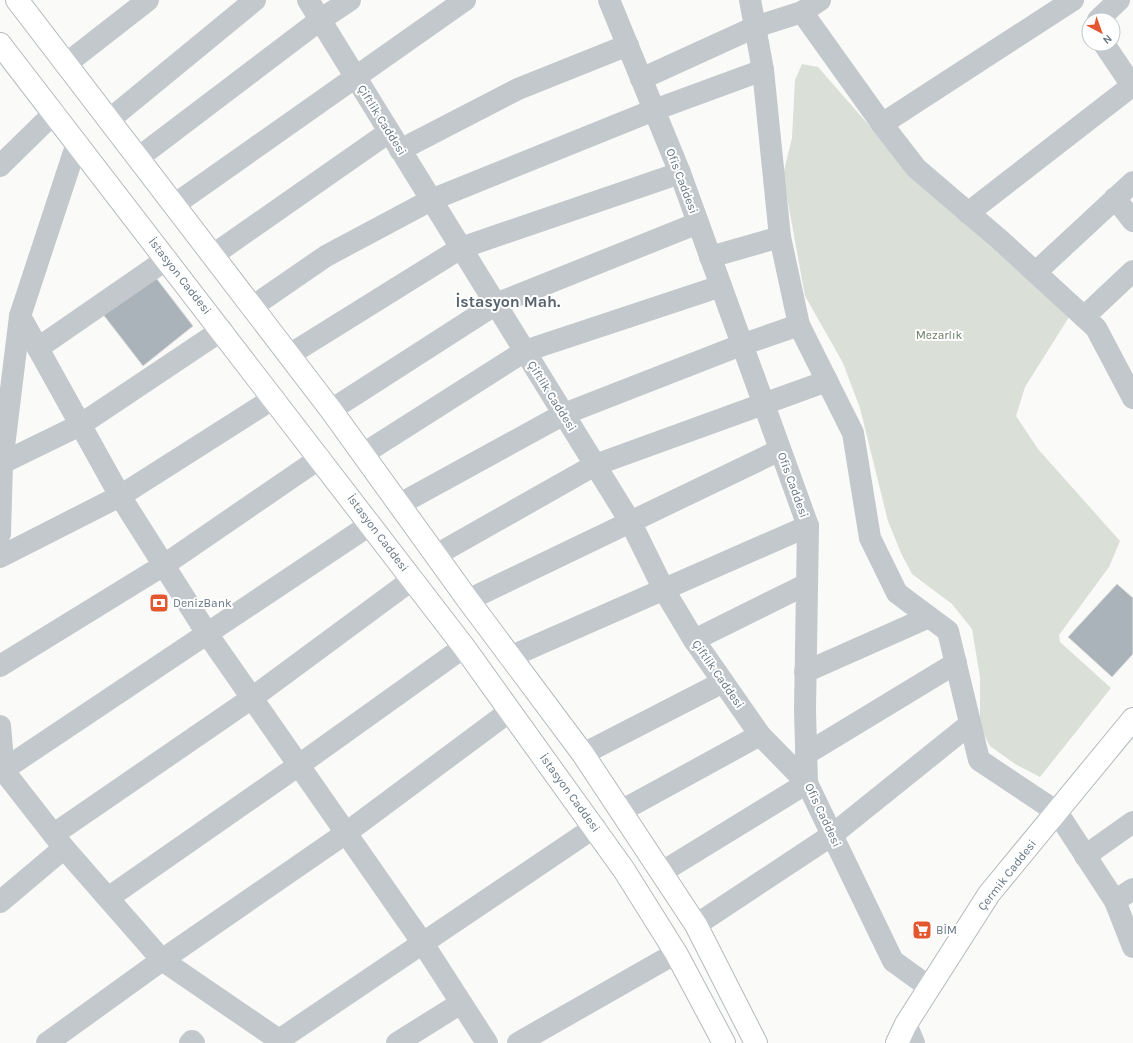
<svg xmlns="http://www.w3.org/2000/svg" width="1133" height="1043" font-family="Karla,sans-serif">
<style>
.green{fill:#dadfd7}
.building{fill:#aab3b9;stroke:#dcdcda}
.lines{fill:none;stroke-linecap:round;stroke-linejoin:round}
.major-casing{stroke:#b5babe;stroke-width:24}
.minor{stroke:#c3c8cc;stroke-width:22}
.major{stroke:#fff;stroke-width:22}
.labels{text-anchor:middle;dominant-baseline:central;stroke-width:4;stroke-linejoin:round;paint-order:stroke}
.street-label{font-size:12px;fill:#657683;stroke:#fff}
.park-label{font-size:12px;fill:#687a64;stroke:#fff}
.poi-label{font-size:12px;fill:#657683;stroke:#fff;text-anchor:start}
.district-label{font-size:16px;font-weight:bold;fill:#57646e;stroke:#fff}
</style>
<rect width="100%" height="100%" fill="#fafaf8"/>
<polygon class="green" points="802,64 818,67 915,178 1069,317 1025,387 1016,416 1038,449 1120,541 1109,567 1059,635 1060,642 1111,688 1040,777 1015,764 990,746 980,727 980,677 972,629 952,604 912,574 901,553 888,521 860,408 843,363 805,296 783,175 792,138 795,80"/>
<g class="building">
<polygon points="153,274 193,326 143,366 102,313"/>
<polygon points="1117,584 1133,598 1133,654 1112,677 1068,637"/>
</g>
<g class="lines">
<defs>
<g id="major">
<polyline points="17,0 331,410 468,600 583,754 696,925 756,1043"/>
<polyline points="0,44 464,647 624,870 676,953 724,1043"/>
<polyline points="897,1043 906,1024 989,894 1133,719"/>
</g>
</defs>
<use href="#major" class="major-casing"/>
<g class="minor">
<polyline points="308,0 631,523 664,590 694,640 760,735 807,783 662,872"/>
<polyline points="609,0 680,173 808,526 805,710 807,783 893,961 929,987"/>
<polyline points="750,0 763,70 780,237 799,325 853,433 870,538 897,593 948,631 979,760 1057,812 1115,901 1133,947"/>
<polyline points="802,12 820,0"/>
<polyline points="1098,20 1119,0"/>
<polyline points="1104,44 1133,87"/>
<polyline points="66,64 148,0"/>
<polyline points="641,79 755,27 802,12 882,124 916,168 999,239 1096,328 1133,398"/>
<polyline points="109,120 255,0"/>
<polyline points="882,124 1073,0"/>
<polyline points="400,150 518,89 628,45"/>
<polyline points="138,158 320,20 350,0"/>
<polyline points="0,166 54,113"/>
<polyline points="1115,198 1133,221"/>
<polyline points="174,205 465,0"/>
<polyline points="968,213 1133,85"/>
<polyline points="213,255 389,132"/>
<polyline points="710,257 780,237"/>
<polyline points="1036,272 1133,182"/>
<polyline points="252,307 326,256 431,200 654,110 763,70"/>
<polyline points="20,316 120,496 208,635 422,942 487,1043"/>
<polyline points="1084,317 1133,271"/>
<polyline points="38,348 167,259"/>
<polyline points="289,355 461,248 680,173"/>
<polyline points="331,410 496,304 698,223"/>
<polyline points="363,454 525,351 721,286"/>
<polyline points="0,460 2,463 80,425 222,330"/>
<polyline points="400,504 564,414 741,345 799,325"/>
<polyline points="0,534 2,463 20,316 77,143"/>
<polyline points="436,555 595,465 827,381"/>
<polyline points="0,557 120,496 274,398"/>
<polyline points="468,600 780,450"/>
<polyline points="694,640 807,584"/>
<polyline points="510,657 808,526"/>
<polyline points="0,666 164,565 320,458"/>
<polyline points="805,672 929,617"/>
<polyline points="0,726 4,771"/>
<polyline points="583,754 723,682"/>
<polyline points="806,754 956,663"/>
<polyline points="0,766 64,848 162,960 279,1040 595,827"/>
<polyline points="0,772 371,524"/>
<polyline points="621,811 760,735"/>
<polyline points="54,834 252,698 413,579"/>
<polyline points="1085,856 1133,822"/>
<polyline points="108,898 299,765 464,647"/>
<polyline points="1115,901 1133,889"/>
<polyline points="0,902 64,848"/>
<polyline points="696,925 832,835 970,724"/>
<polyline points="906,1024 914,1043"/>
<polyline points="47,1043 162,960 346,833 510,711"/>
<polyline points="190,1043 192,1041 194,1043"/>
<polyline points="397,1043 461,1003"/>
<polyline points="518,1043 676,953"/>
</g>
<use href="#major" class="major"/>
</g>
<defs>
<symbol id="bank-square" viewBox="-11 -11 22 22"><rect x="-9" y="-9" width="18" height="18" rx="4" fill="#e4572e" stroke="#fff"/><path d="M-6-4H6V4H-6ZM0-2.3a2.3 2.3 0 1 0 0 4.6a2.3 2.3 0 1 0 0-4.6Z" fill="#fff"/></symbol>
<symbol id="supermarket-square" viewBox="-11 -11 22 22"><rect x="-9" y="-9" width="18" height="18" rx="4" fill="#e4572e" stroke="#fff"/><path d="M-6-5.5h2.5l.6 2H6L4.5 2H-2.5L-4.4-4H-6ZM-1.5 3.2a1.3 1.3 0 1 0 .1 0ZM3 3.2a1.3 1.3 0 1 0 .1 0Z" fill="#fff"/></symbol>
</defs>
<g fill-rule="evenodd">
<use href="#bank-square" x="148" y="592" width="22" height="22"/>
<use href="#supermarket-square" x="911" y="919" width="22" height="22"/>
</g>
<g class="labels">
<g class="street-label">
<text transform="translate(382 120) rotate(58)">Çiftlik Caddesi</text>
<text transform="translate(682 181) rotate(69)">Ofis Caddesi</text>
<text transform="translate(180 276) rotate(52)">İstasyon Caddesi</text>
<text transform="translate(552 396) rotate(58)">Çiftlik Caddesi</text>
<text transform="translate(793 485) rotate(70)">Ofis Caddesi</text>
<text transform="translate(378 533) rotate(53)">İstasyon Caddesi</text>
<text transform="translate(718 674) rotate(55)">Çiftlik Caddesi</text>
<text transform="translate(570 793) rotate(54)">İstasyon Caddesi</text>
<text transform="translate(823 815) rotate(65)">Ofis Caddesi</text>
<text transform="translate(1007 875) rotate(-52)">Çermik Caddesi</text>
</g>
<g class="park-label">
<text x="939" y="335">Mezarlık</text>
</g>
<g class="poi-label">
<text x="173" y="603">DenizBank</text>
<text x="936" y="930">BİM</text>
</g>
<g class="district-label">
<text x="508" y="301">İstasyon Mah.</text>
</g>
</g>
<g transform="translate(1101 32) rotate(139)"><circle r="19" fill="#ffffff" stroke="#c1c8cd"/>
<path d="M0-3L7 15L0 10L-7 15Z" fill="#e4572e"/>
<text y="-6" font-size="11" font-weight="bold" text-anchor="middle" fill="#657683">N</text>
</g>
</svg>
